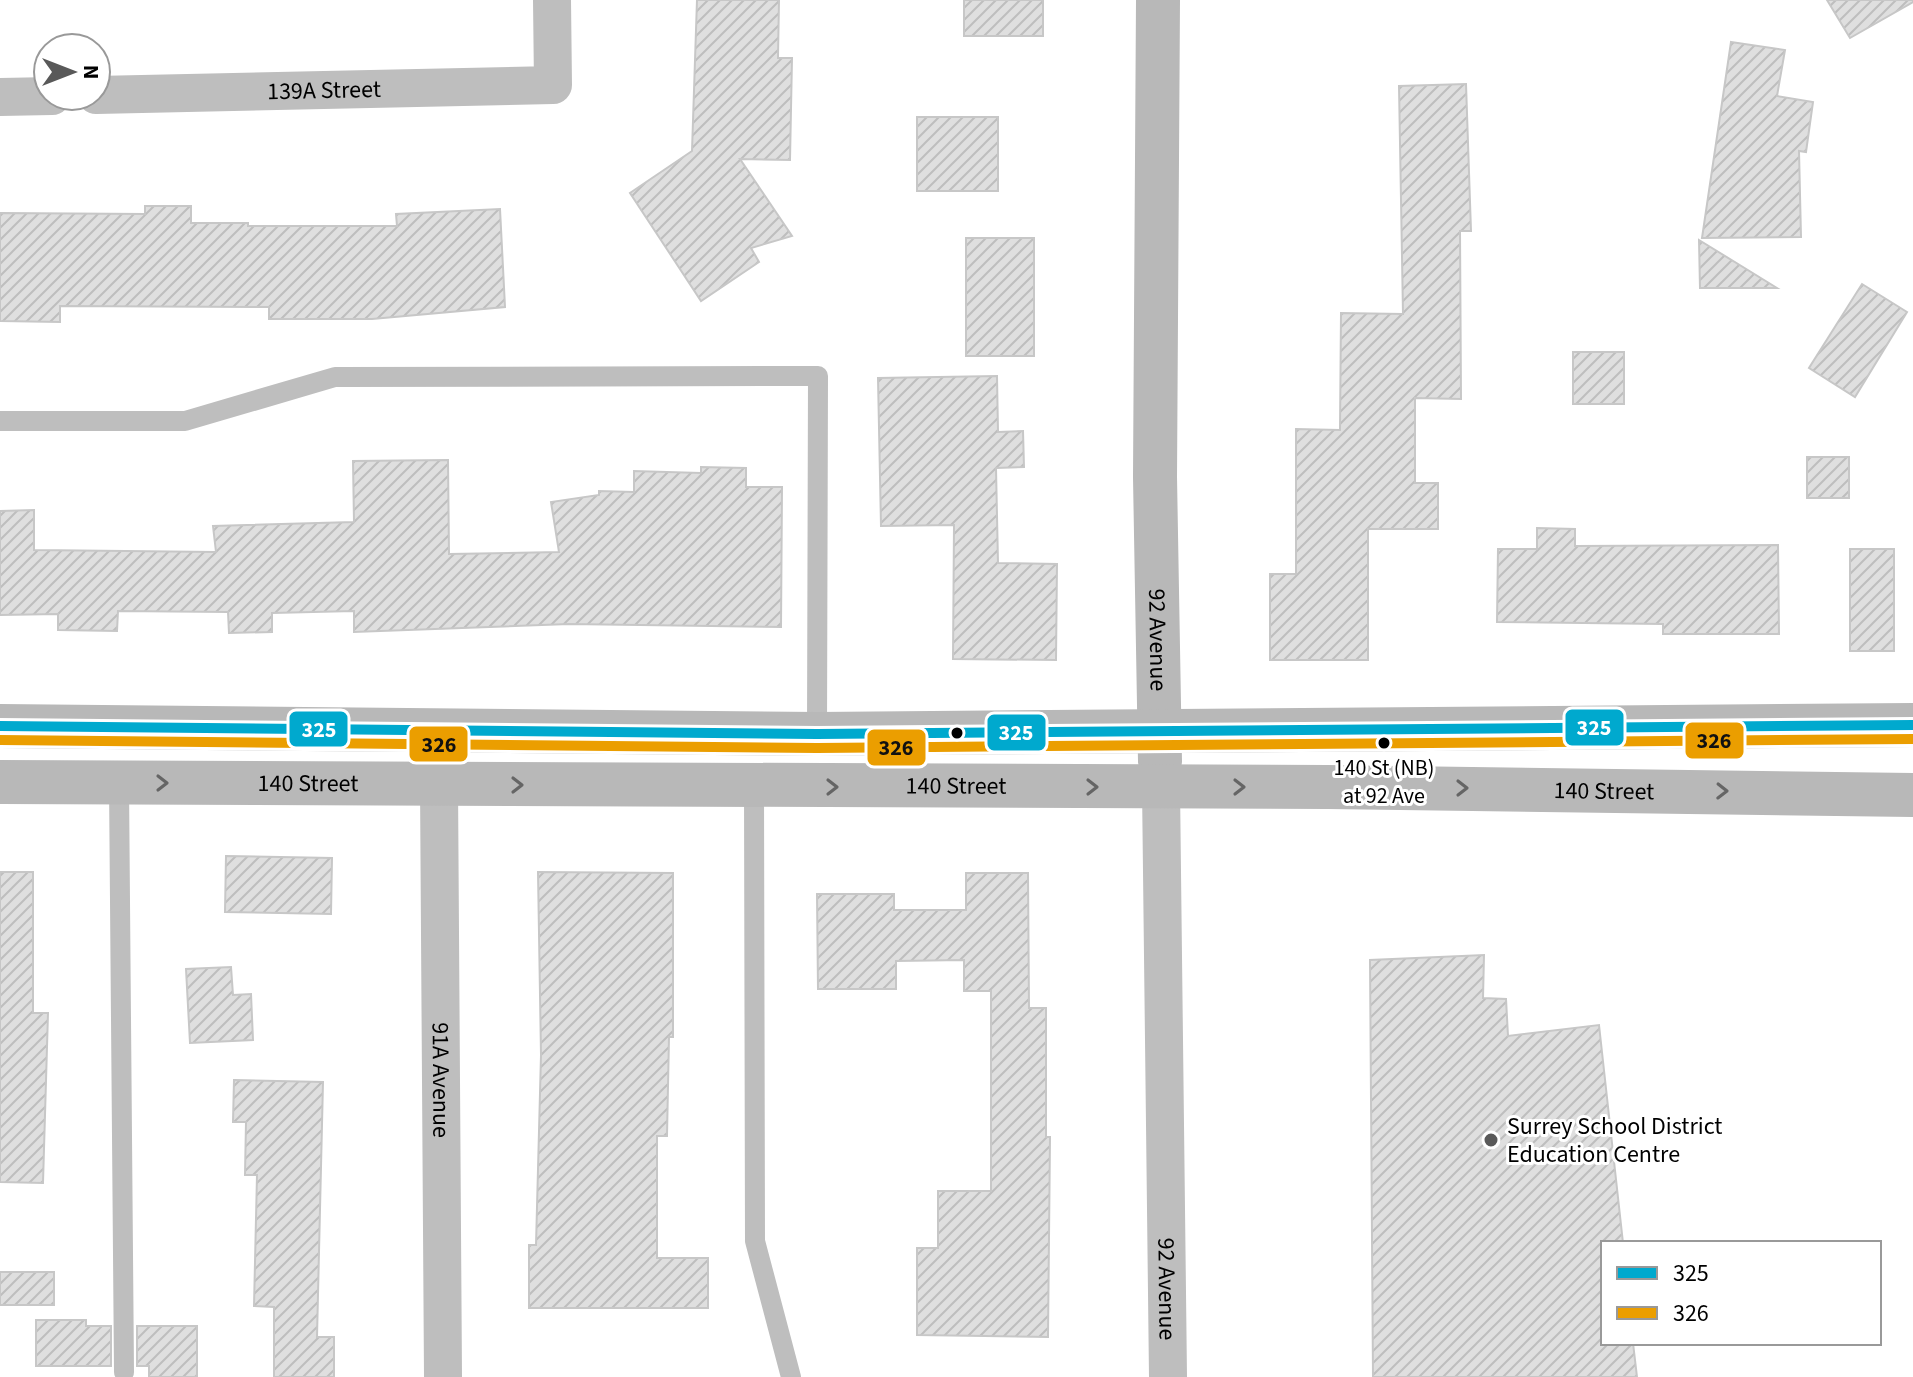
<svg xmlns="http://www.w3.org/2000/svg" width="1913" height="1377" font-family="'Source Sans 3',sans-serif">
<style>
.building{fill:url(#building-hatch);stroke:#c7c7c7;stroke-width:2}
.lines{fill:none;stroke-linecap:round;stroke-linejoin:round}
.service{stroke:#bebebe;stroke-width:20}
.minor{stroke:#bebebe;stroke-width:38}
.secondary{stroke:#b8b8b8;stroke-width:44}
.bus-1-casing{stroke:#fff;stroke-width:16}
.bus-2-casing{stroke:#fff;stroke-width:16}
.bus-1{stroke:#00a9ce;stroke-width:10}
.bus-2{stroke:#eb9e00;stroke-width:10}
.oneway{stroke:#656565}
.bus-dot{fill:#000;stroke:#fff;stroke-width:3}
.poi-dot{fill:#595959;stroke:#fff;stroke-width:3}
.labels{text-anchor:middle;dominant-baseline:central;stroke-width:6;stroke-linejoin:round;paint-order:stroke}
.bus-label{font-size:22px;fill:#000;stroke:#fff}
.street-label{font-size:24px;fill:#000;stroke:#fff}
.poi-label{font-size:24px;fill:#000;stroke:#fff;text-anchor:start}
.line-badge{stroke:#fff;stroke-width:3}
.badge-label{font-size:22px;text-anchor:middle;font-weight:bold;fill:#fff}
.pale-badge-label{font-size:22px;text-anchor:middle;font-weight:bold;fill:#111}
</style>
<defs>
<pattern id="building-hatch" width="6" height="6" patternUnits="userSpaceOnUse" patternTransform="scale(2)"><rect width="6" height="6" fill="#dfdfdf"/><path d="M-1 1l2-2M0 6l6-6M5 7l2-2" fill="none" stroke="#bebebe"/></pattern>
</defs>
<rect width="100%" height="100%" fill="#fff"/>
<g class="building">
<polygon points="697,0 779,0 778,58 792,58 790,160 740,159 792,236 751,248 759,262 701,301 630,193 692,151"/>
<rect x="964" y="0" width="79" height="36"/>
<polygon points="1827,0 1913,0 1913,2 1850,38"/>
<polygon points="1731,42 1785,50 1777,96 1813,102 1806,152 1799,151 1801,237 1702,238"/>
<polygon points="1466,84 1471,231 1460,231 1461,399 1415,398 1415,483 1438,483 1438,529 1368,529 1368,660 1270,660 1270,574 1296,574 1296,429 1340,430 1341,313 1403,314 1399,86"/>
<rect x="917" y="117" width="81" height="74"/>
<polygon points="145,206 191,206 191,223 248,223 248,226 397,226 396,214 500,209 505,307 372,319 269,319 269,307 60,306 60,322 0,321 0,213 145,214"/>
<rect x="966" y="238" width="68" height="118"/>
<polygon points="1699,240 1777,288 1700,288"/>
<polygon points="1862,284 1907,312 1855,397 1809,368"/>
<rect x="1573" y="352" width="51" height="52"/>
<polygon points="997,376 998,432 1023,431 1024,467 996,468 998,563 1057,564 1056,660 953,659 954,525 881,526 878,378"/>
<rect x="1807" y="457" width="42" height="41"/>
<polygon points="448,460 449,554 559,552 551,502 599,495 599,491 634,492 634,471 701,473 701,467 746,468 746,487 782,487 781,627 569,624 354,632 354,611 272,613 272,632 229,633 228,612 118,611 117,631 58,630 58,614 0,615 0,511 34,510 34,550 216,552 213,526 354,522 353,461"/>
<polygon points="1537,528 1575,529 1575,546 1778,545 1779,634 1663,634 1663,624 1497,622 1498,549 1537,549"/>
<rect x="1850" y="549" width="44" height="102"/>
<polygon points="226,856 332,858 331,914 225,912"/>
<polygon points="0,872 33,872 33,1013 48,1013 43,1183 0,1182"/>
<polygon points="538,872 673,873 673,1037 669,1037 667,1136 657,1136 657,1258 708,1258 708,1308 529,1308 529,1245 536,1245 541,1055"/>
<polygon points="966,873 1028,873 1029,1008 1046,1008 1046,1137 1050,1137 1048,1337 917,1335 917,1248 938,1248 938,1191 991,1191 991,991 964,991 964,960 896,961 896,989 818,989 817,894 894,894 894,910 966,910"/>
<polygon points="1484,955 1483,998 1506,999 1508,1036 1599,1025 1623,1243 1603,1243 1603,1343 1633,1343 1637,1377 1373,1377 1370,960"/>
<polygon points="231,967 233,995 251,994 253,1040 190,1043 186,969"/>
<polygon points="234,1080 323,1082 317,1337 334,1337 334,1377 274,1377 274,1307 254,1306 257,1175 245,1175 246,1122 233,1122"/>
<rect x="0" y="1272" width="54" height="33"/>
<polygon points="36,1320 86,1320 86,1326 111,1326 111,1366 36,1366"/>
<polygon points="137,1326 197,1326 197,1377 149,1377 149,1366 137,1366"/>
</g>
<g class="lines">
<g class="service">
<polyline points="0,421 185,421 335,377 818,376 817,734"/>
<polyline points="119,783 124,1372"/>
<polyline points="754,787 755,1241 791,1377"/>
</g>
<g class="minor">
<path id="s1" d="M96,95L553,85L552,0"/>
<polyline points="0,97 52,96"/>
<path id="s2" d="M439,784L443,1377"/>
<path id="s3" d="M1161,787L1168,1377"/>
</g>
<g class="secondary">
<path id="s4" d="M1158,0L1155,477L1160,761"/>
<polyline points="0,726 817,734 1913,725"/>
<path id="s5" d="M0,782L1328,787L1913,795"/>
</g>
<defs>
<polyline id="bus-1" points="0,726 817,734 1913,725"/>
<polyline id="bus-2" points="0,740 817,748 1913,739"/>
</defs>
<use href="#bus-1" class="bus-1-casing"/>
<use href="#bus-2" class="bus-2-casing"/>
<use href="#bus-1" class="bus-1"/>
<use href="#bus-2" class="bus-2"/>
</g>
<defs><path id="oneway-chevron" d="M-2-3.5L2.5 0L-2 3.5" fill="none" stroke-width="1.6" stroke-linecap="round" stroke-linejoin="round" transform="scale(2)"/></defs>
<g class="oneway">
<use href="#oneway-chevron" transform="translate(162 783)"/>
<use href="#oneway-chevron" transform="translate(517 785)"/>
<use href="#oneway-chevron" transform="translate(832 787)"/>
<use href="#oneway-chevron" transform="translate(1092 787)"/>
<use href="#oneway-chevron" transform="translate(1239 787)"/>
<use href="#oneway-chevron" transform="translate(1462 788)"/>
<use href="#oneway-chevron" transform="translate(1722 791) rotate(1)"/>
</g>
<g class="bus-dot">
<circle cx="957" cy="733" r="7"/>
<circle cx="1384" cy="743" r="7"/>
</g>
<circle class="poi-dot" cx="1491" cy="1140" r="8"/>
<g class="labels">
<g class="bus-label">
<text x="1384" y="768">140 St (NB)<tspan x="1384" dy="28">at 92 Ave</tspan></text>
</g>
<g class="street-label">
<text stroke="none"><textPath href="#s1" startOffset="228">139A Street</textPath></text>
<text stroke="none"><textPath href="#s4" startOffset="640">92 Avenue</textPath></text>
<text stroke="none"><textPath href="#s5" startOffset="308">140 Street</textPath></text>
<text stroke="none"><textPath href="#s5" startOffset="956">140 Street</textPath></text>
<text stroke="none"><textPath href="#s5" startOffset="1604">140 Street</textPath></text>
<text stroke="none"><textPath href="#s2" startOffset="296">91A Avenue</textPath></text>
<text stroke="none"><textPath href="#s3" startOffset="502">92 Avenue</textPath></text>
</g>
<g class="poi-label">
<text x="1507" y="1126">Surrey School District<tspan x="1507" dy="28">Education Centre</tspan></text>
</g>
</g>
<g class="line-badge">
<rect x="1564" y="708" width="61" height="39" rx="8" fill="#00a9ce"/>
<rect x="288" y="710" width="61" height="38" rx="8" fill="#00a9ce"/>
<rect x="986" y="713" width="61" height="39" rx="8" fill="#00a9ce"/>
<rect x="1684" y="721" width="61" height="39" rx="8" fill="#eb9e00"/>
<rect x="408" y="725" width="61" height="38" rx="8" fill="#eb9e00"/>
<rect x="866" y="728" width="61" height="39" rx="8" fill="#eb9e00"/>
</g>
<g class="badge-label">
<text x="1594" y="735">325</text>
<text x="319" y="737">325</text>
<text x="1016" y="740">325</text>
</g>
<g class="pale-badge-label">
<text x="1714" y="748">326</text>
<text x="439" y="752">326</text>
<text x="896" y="755">326</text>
</g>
<rect x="1601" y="1241" width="280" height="104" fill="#ffffff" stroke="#999999" stroke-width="2"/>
<rect x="1617" y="1267" width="40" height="12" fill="#00a9ce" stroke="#999999" stroke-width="2"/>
<text x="1673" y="1281" font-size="24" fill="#000000">325</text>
<rect x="1617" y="1307" width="40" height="12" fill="#eb9e00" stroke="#999999" stroke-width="2"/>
<text x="1673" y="1321" font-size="24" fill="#000000">326</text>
<g transform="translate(72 72) rotate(90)"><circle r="38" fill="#ffffff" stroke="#999999" stroke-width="2"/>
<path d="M0-6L14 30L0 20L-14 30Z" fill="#595959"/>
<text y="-12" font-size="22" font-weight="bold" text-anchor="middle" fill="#000000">N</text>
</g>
</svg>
